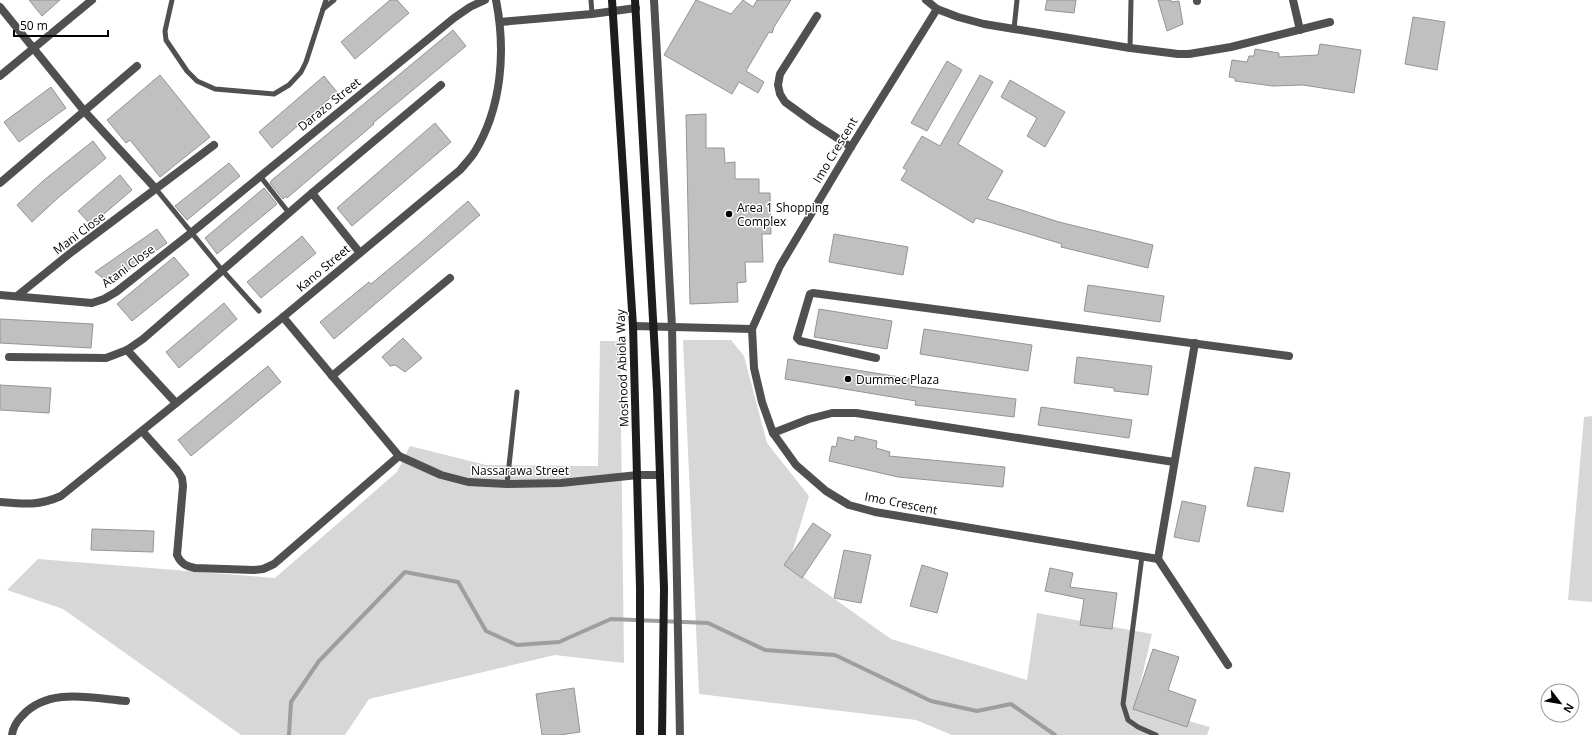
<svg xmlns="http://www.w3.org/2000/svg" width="1592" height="735" font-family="'Open Sans',sans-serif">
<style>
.green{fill:#d7d7d7}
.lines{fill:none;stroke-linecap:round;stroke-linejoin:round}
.stream{stroke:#9e9e9e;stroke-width:4}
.building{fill:#c0c0c0;stroke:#949494}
.service{stroke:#505050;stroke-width:5}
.minor{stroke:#505050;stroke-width:8}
.secondary{stroke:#1d1d1d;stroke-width:8}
.poi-dot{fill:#000;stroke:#fff;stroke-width:1.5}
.labels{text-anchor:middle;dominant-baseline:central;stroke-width:3;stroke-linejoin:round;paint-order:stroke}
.street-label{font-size:12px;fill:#000;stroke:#fff}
.poi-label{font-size:12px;fill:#000;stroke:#fff;text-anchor:start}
</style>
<rect width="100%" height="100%" fill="#fff"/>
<g class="green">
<polygon points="683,340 731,340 744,356 767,443 809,496 788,566 891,639 1027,680 1037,613 1152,634 1135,706 1210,727 1207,735 952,735 916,720 699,694"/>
<polygon points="600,341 620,341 624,663 555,655 369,699 345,735 241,735 63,609 7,590 38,559 275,578 397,472 410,446 486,465 598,466"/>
<polygon points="1592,416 1592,602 1568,600 1584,417"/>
</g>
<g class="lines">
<polyline class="stream" points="289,735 291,702 319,661 405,572 458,582 486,631 517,645 559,642 611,619 708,623 765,650 835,655 931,701 977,711 1011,704 1055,735"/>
</g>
<g class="building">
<polygon points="29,0 60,0 42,16"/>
<polygon points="390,0 397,0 409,13 355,59 341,42"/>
<polygon points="696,0 731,14 743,0 753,7 757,0 791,0 774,27 772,33 769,32 746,71 764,82 758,93 739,82 732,94 664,55"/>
<polygon points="1047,0 1076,0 1074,13 1045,10"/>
<polygon points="1158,0 1171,0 1171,2 1179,1 1183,24 1167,31"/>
<polygon points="1413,17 1445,22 1437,70 1405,64"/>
<polygon points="453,30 466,46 373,123 374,124 287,198 286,196 283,199 270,183 272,180"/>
<polygon points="1320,44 1361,50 1354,93 1303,85 1273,86 1235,81 1235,78 1229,77 1232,60 1247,62 1249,56 1254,56 1255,49 1279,53 1279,57 1318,55"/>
<polygon points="947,61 962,70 927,131 911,123"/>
<polygon points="160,75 210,137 160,177 130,140 126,143 107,120"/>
<polygon points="980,75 993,82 958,144 1003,171 987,199 1059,222 1153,245 1148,268 1061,247 1062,244 976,218 973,223 901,180 907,170 903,168 922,136 940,146"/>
<polygon points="324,76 337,92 272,148 259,132"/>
<polygon points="1010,80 1065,112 1045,147 1027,136 1037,118 1001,97"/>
<polygon points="51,87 66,108 19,142 4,122"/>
<polygon points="706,114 706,148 724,148 725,163 735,162 735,179 759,179 759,193 770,193 771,234 762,234 763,262 745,262 746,282 737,283 738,302 690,304 686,115"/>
<polygon points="435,123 451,142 352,226 337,208"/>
<polygon points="93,141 106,158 59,197 32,222 17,205 44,180"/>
<polygon points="229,163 240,176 187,220 175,206"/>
<polygon points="120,175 132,190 91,225 78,211"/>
<polygon points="264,188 277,204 217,254 205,238"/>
<polygon points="468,201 480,215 334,339 320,322 369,282 371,284 419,244"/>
<polygon points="157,229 167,243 109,283 95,272"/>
<polygon points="834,234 908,247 903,275 829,262"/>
<polygon points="302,236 316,253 261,298 247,282"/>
<polygon points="174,257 189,275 132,321 117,304"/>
<polygon points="1088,285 1164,296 1160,322 1084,311"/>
<polygon points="224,303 237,319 179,368 166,352"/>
<polygon points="819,309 892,321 887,349 814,337"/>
<polygon points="0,319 93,324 91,348 0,343"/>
<polygon points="924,329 1032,345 1028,371 920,354"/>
<polygon points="403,338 422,358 405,372 395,365 390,366 382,357"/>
<polygon points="1077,357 1152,366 1148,395 1114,391 1114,388 1074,383"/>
<polygon points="788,359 912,379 910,386 1016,399 1014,417 915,405 916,401 785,379"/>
<polygon points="268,366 281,382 191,456 178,440"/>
<polygon points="0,385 51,388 49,413 0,410"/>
<polygon points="1041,407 1132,420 1129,438 1038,425"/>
<polygon points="855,436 877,441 876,448 890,452 889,456 1005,467 1003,487 898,477 829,461 832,446 836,447 838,437 854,441"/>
<polygon points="1255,467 1290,473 1283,512 1247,506"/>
<polygon points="1182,501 1206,506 1199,542 1174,537"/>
<polygon points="813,523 831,535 802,578 784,565"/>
<polygon points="92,529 154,531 153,552 91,550"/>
<polygon points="844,550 871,555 861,603 834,598"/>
<polygon points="922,565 948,573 937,613 910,606"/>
<polygon points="1050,568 1073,573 1070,587 1117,593 1112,629 1080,625 1084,599 1045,591"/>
<polygon points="1153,649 1179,657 1168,690 1196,700 1187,727 1133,709"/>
<polygon points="574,688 580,732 560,735 542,735 536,694"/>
</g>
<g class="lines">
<g class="service">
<polyline points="172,0 165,31 166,40 187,71 197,81 215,89 274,94 289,85 301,72 306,62 326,0"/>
<polyline points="591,0 592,14"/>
<polyline points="323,9 334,0"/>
<polyline points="1014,29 1017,0"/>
<polyline points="1130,48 1131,0"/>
<polyline points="260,176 289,213"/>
<polyline points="156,189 222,270 259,311"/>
<polyline points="507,484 517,392"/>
<polyline points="1142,556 1123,704 1128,720 1138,727 1156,735"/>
</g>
<g class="minor">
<polyline points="654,0 672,327 680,735"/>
<polyline points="926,0 937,9 958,17 984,24 1130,48 1178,54 1189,54 1231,47 1330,22"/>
<polyline points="1197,0 1197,1"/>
<polyline points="1293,0 1300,30"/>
<polyline points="0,7 85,112 156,189"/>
<polyline points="937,9 851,147 780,266 752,329 754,368 762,402 773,433 796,465 826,491 849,505 875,512 1158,559"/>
<polyline points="817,16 780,74 778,85 780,94 785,102 814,123 851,147"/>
<polyline points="500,22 592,14 636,8"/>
<polyline points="0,76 92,0"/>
<polyline points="0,183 137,66"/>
<polyline points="312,193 360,253"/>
<polyline points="0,295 92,303 104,299 116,292 191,233 454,18 470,7 485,0"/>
<polyline points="17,296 73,251 214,145"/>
<polyline points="283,317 399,456 441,475 468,482 507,484 561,483 638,475 660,475"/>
<polyline points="633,326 752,329"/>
<polyline points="1195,343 1158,559 1228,665"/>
<polyline points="127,350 176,403"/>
<polyline points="9,357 106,358 127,350 143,339 312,193 441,85"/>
<polyline points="876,358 800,341 797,338 810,294 813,293 1289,356"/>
<polyline points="332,376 450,278"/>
<path d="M142,431L177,470L182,478L183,486L177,555C181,564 186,566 195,568L254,570L263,569L274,564L399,456"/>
<polyline points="773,433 809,419 832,413 856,413 1174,462"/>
<path d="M0,502C23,504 39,506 61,496L283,317L460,170C465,164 470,159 474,153C502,108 506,51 496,0"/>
<path d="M12,735C13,727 16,722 22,716C48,687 91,698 126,701"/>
</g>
<g class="secondary">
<polyline points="612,0 633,326 640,588 640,735"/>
<polyline points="635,0 657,390 664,589 662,735"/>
</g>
</g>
<g class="poi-dot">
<circle cx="729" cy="214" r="4"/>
<circle cx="848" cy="379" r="4"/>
</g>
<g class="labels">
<g class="street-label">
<text transform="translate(329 104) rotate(-39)">Darazo Street</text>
<text transform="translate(835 150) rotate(-59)">Imo Crescent</text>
<text transform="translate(79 233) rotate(-37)">Mani Close</text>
<text transform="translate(128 266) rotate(-37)">Atani Close</text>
<text transform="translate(323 268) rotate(-40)">Kano Street</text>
<text transform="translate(622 368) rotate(-92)">Moshood Abiola Way</text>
<text x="520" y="470">Nassarawa Street</text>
<text transform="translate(901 503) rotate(11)">Imo Crescent</text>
</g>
<g class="poi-label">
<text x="737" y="207">Area 1 Shopping<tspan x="737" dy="14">Complex</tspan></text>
<text x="856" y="379">Dummec Plaza</text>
</g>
</g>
<g transform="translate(1560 703) rotate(121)"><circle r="19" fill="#ffffff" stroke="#999999"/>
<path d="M0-3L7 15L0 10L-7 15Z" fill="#000000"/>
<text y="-6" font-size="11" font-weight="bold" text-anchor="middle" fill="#000000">N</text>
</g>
<path d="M14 30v6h94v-6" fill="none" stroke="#000000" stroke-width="2"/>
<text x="20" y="30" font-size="12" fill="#000000" stroke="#ffffff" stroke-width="3" paint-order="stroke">50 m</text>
</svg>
